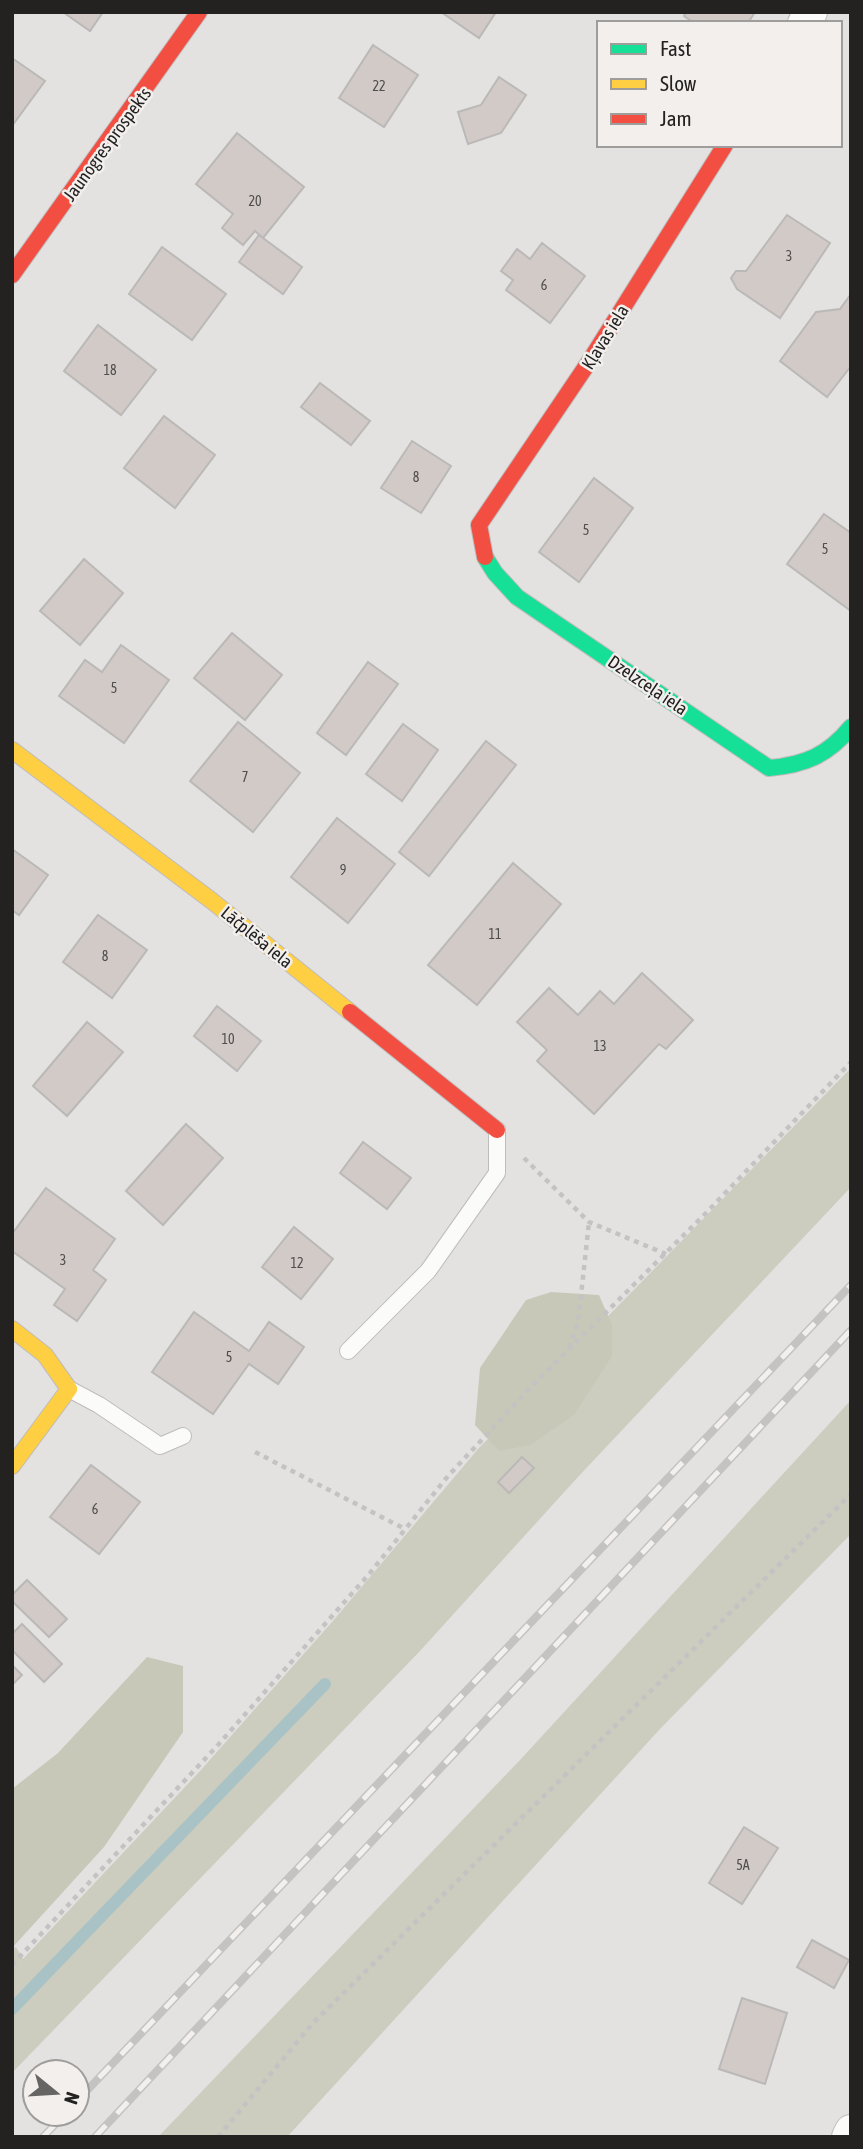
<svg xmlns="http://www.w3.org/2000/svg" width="863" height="2149" font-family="'Asap Condensed',sans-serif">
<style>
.green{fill:#cccdbe}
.forest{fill:#c7c8b7}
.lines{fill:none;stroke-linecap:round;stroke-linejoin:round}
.stream{stroke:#a8c2c6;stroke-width:12}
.building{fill:#d1cac7;stroke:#bbb9b8;stroke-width:2}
.lane-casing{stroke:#bebcbc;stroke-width:18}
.street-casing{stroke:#bebcbc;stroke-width:34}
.fast-casing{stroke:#bebcbc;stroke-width:18}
.slow-casing{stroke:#bebcbc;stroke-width:18}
.jam-casing{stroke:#bebcbc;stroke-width:18}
.path{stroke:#c3c3c3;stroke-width:4.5;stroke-dasharray:5 5;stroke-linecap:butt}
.lane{stroke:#fbfbfa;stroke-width:16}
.street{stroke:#fbfbfa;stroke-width:32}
.fast{stroke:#16e098;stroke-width:16}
.slow{stroke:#ffcf43;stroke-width:16}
.jam{stroke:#f24e42;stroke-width:16}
.rail-casing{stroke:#c4c3c2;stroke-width:8}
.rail{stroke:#f2efed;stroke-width:5;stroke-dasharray:16;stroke-linecap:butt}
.labels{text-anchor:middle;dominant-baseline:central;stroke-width:5;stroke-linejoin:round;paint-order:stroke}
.number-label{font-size:14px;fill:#504e4c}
.street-label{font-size:18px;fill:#232221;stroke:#f2efed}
</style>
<rect width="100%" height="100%" fill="#e4e2e1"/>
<g class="green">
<polygon points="851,1068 851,1187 577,1478 420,1651 12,2073 12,1949 16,1947 23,1959 200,1771 332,1622 478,1449"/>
<polygon points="851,1400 851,1534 660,1729 287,2137 158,2137 520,1760"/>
</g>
<g class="forest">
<polygon points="551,1292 599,1295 612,1325 612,1356 574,1415 530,1445 499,1451 475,1425 480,1368 526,1300"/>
<polygon points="147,1657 183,1666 183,1732 104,1847 12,1948 12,1789 58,1753"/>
</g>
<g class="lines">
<polyline class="stream" points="12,2009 325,1684"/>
</g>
<g class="building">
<polygon points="63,12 103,12 90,31"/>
<polygon points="441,12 496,12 479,38"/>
<polygon points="686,12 755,12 748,23 694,23 684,16"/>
<polygon points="373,45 418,75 384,127 339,98"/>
<polygon points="12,58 45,81 12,126"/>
<polygon points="499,77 526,95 501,133 468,144 458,112 481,105"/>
<polygon points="237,133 304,187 263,238 255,231 243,245 222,228 233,214 196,184"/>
<polygon points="787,215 830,243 780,318 737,289 731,278 736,271 746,271"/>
<polygon points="259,235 302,267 283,294 239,262"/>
<polygon points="542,243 585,276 550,323 506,290 513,280 501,271 517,249 530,259"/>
<polygon points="162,247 226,294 192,340 129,294"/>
<polygon points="851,294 851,366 827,397 780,361 816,312 840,309"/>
<polygon points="98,325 156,370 121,415 64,371"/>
<polygon points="320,383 370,421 351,445 301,407"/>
<polygon points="164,416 215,455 175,508 124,468"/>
<polygon points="412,441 451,466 421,513 381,488"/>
<polygon points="594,478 633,508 579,582 539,552"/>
<polygon points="824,514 851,533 851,611 787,564"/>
<polygon points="84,559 123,593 80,645 40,611"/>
<polygon points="232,633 282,675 245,720 194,678"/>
<polygon points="121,645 169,680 124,743 59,696 85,660 102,672"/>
<polygon points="368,662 398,684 346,755 317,733"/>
<polygon points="238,722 300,773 253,832 190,781"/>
<polygon points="403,724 438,750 402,801 366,774"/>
<polygon points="486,741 516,765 429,876 399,852"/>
<polygon points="337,818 395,864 348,923 291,877"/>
<polygon points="12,849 48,875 19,915 12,910"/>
<polygon points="513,863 561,904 477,1005 428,965"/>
<polygon points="98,915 147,950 112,998 63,962"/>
<polygon points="642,973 693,1020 666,1049 659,1044 594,1114 537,1061 547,1050 517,1022 549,988 578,1015 600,991 614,1004"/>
<polygon points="217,1006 261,1041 237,1071 194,1036"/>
<polygon points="87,1022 123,1052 67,1116 33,1086"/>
<polygon points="186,1124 223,1158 163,1225 126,1191"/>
<polygon points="363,1142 411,1178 387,1209 340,1173"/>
<polygon points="46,1188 115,1239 93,1270 106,1280 77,1321 54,1305 65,1289 12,1251 12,1234"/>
<polygon points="294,1227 333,1259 301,1299 262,1267"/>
<polygon points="194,1312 249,1351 269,1322 304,1347 278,1384 249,1364 213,1414 152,1372"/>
<polygon points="522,1457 534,1468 509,1493 498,1482"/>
<polygon points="91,1465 140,1502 99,1554 50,1517"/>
<polygon points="27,1580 67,1619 49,1637 12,1601 12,1595"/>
<polygon points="22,1624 62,1664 44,1682 12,1650 12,1634"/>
<polygon points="12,1665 22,1675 12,1685"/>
<polygon points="744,1827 778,1848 742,1904 709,1883"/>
<polygon points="812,1940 849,1960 834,1988 797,1967"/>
<polygon points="742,1998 787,2013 765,2084 719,2069"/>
</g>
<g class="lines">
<defs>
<g id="lane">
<polyline points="348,1351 428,1271 497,1173 497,1130"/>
<polyline points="69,1389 99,1405 160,1446 183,1436"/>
</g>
<g id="street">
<polyline points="804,23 811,12"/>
<polyline points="848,2137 851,2131"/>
</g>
<path id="fast" d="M485,557L495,573L517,597L769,768C805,765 828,755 851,727"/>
<g id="slow">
<polyline points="12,750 212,901 350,1012"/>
<polyline points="12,1329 45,1355 69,1389 12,1466"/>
</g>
<g id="jam">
<polyline points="12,275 199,12"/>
<polyline points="485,557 479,525 589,362 725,145"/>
<polyline points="350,1012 497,1130"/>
</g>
</defs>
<use href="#lane" class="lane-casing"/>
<use href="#street" class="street-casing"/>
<use href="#fast" class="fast-casing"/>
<use href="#slow" class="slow-casing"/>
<use href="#jam" class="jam-casing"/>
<g class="path">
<polyline points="524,1158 589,1222 666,1254"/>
<polyline points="569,1348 578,1323 589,1222"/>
<polyline points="255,1452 405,1529"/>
<polyline points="12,1965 218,1745 370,1573 448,1476 534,1384 706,1213 851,1062"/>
<polyline points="218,2137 313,2023 851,1494"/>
</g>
<use href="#lane" class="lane"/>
<use href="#street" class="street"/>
<use href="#fast" class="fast"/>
<use href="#slow" class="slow"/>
<use href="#jam" class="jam"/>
<defs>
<g id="rail">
<polyline points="77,2101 851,1285"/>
<polyline points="43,2137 65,2114"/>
<polyline points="95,2137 851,1330"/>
</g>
</defs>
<use href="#rail" class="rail-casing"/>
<use href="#rail" class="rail"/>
</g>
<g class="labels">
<g class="number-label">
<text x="379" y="86">22</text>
<text x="255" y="201">20</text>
<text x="789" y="256">3</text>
<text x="544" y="285">6</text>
<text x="110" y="370">18</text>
<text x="416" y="477">8</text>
<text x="586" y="530">5</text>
<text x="825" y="549">5</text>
<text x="114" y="688">5</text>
<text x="245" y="777">7</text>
<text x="343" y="870">9</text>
<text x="495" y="934">11</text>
<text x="105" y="956">8</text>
<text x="228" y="1039">10</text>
<text x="600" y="1046">13</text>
<text x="63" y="1260">3</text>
<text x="297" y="1263">12</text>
<text x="229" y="1357">5</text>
<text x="95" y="1509">6</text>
<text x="743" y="1865">5A</text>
</g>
<g class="street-label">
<text transform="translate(107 144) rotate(-54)">Jaunogres prospekts</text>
<text transform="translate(605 337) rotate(-58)">Kļavas iela</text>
<text transform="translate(648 685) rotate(34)">Dzelzceļa iela</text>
<text transform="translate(257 937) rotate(39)">Lāčplēša iela</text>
</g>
</g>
<rect width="863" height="2149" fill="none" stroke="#232221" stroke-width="28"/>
<rect x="597" y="21" width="245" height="126" fill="#f2efed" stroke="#9f9d9b" stroke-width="2"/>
<rect x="611" y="44" width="35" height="10" fill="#16e098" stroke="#9f9d9b" stroke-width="2"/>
<text x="660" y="56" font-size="21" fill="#232221">Fast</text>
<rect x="611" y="79" width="35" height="10" fill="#ffcf43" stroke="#9f9d9b" stroke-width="2"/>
<text x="660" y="91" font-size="21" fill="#232221">Slow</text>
<rect x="611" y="114" width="35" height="10" fill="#f24e42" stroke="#9f9d9b" stroke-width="2"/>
<text x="660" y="126" font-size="21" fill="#232221">Jam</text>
<g transform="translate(56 2093) rotate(108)"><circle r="33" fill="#f2efed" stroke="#9f9d9b" stroke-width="2"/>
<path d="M0-5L12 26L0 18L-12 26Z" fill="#676564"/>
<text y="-10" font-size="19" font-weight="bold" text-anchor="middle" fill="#232221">N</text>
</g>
</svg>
